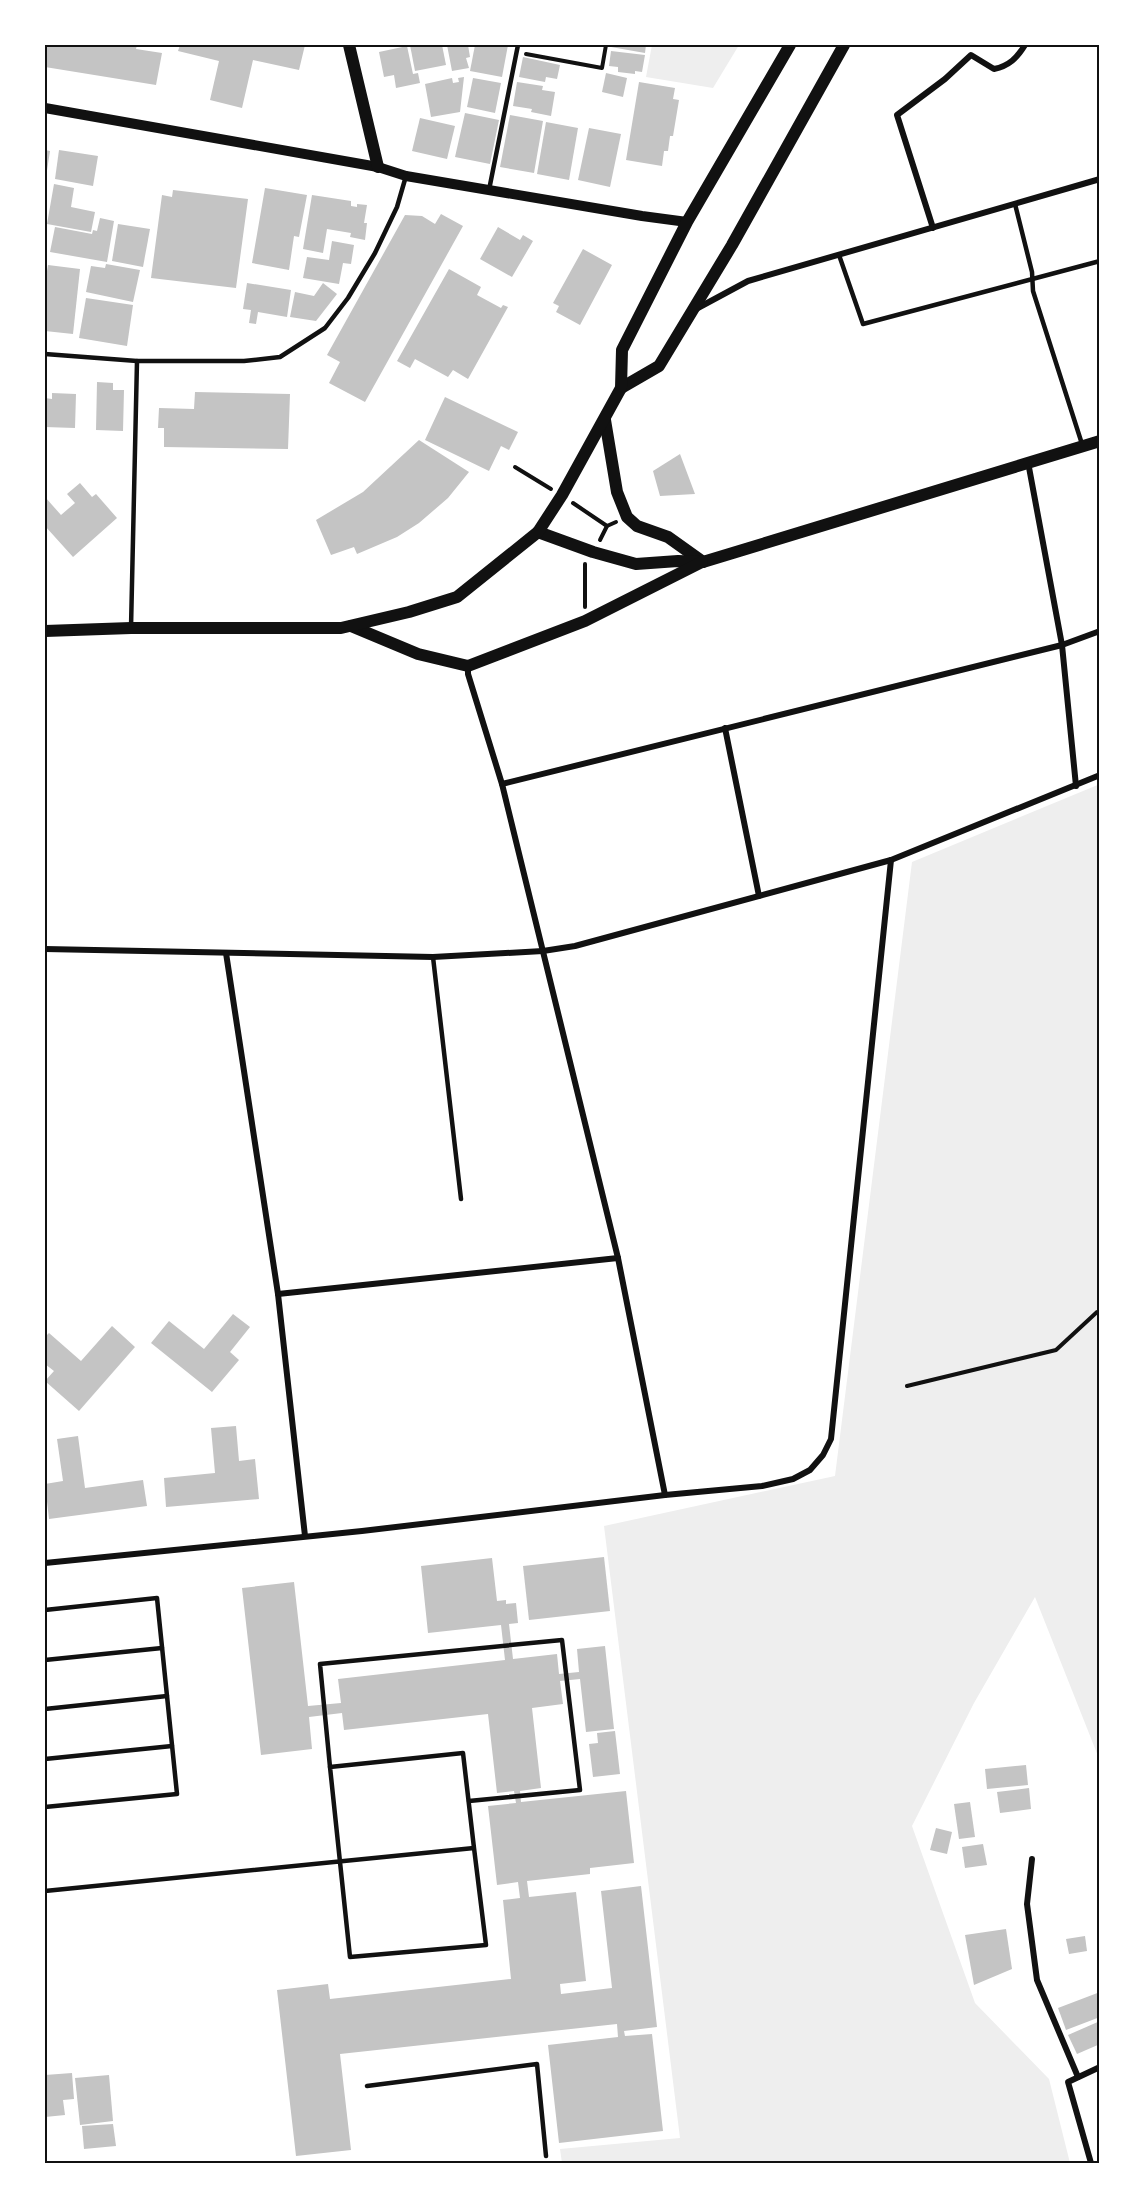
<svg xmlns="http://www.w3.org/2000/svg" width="1145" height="2208" font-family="Literata,serif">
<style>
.green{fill:#eee}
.building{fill:#c4c4c4}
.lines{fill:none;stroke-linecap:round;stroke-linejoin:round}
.path{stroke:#111;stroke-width:4}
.service{stroke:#111;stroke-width:4.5}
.minor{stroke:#111;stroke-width:6}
.tertiary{stroke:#111;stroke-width:10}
.secondary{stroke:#111;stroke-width:12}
.neatline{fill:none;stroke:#111;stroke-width:2}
</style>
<rect width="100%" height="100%" fill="#fff"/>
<g class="green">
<polygon points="652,45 739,45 713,88 646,77"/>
<polygon points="1100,784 1100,1761 1035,1597 974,1703 912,1826 975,2003 1049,2079 1070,2163 562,2163 560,2149 680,2138 604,1526 835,1476 912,862"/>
</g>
<g class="building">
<polygon points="45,45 137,45 136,49 162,53 156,85 45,67"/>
<polygon points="180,45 305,45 299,70 253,60 242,108 210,100 219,61 178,51"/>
<polygon points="410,45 442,45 446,65 415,71"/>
<polygon points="447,45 468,45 470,57 466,58 469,68 452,71"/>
<polygon points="475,45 508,45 502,77 470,71"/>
<polygon points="612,45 646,45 645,53 611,47"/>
<polygon points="407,46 413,74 418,73 420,83 396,88 394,75 384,77 379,52"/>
<polygon points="611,51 645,55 642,72 635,71 635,74 618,72 618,67 609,66"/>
<polygon points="523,57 560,65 557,79 546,77 545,82 519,77"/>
<polygon points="606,73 627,78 623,97 602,92"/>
<polygon points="464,77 460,112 431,117 425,84 452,78 453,83 459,82 458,78"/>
<polygon points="473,78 501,83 495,113 467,107"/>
<polygon points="517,82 543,86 542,90 555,92 551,116 531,112 532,109 513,106"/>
<polygon points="639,82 675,88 673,99 679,100 673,136 670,136 668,151 664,151 662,166 626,160"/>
<polygon points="465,113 499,120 490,164 455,157"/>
<polygon points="510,115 543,121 534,173 500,167"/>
<polygon points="420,118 455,126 447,159 412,151"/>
<polygon points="546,122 578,128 569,180 537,174"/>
<polygon points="589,128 621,134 610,187 578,180"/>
<polygon points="45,150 50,151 46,177 45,177"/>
<polygon points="59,150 98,156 93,186 55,179"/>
<polygon points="54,184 74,188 71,207 95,212 91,232 47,224"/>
<polygon points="265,188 307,195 299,237 294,236 289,270 252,263"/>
<polygon points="173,190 248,199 236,288 151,278 162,195 172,197"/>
<polygon points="312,195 351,201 351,206 357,207 357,204 367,205 364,223 367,223 365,240 350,237 351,233 327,229 323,253 303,249"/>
<polygon points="441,214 463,226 365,402 329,383 340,362 327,355 405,215 422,216 435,224"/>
<polygon points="100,218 114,221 107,262 50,252 55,227 92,234 93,230 97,231"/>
<polygon points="118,224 150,229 143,267 112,261"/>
<polygon points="498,227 520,240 523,235 533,241 512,277 480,259"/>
<polygon points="332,241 354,245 351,264 343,263 339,284 303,278 307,257 329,260"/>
<polygon points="583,249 612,265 580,325 556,312 559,306 553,303"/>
<polygon points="106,264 140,270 133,302 86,292 91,266 105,268"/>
<polygon points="48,265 80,269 73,334 45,331 45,283"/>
<polygon points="449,269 481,287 477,295 501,308 503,305 508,307 468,379 453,370 448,377 415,359 410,368 397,361"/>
<polygon points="247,283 291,290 287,317 258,312 256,324 249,323 251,310 243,309"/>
<polygon points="323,283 337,294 316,321 290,317 295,292 314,296"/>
<polygon points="86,298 133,305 127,346 79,338"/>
<polygon points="97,382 113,383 113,390 124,390 123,431 96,430"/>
<polygon points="195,392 290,394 288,449 164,447 164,428 158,428 159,408 194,409"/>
<polygon points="52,393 76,394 75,428 45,427 45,398 52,399"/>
<polygon points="445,397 518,432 509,450 501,446 489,471 425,440"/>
<polygon points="419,440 469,472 448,498 419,523 397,537 357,554 354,547 331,555 316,520 363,492"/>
<polygon points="680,454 695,494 660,496 653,471"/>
<polygon points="80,483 92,497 96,494 117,518 73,557 45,526 45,497 61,515 75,503 67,494"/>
<polygon points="233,1314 250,1327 230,1352 239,1360 212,1392 151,1343 169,1321 204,1349"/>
<polygon points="112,1326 135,1347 79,1411 45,1381 54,1371 45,1364 45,1337 49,1333 81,1361"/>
<polygon points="236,1426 239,1461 255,1459 259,1499 166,1507 164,1478 215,1473 211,1428"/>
<polygon points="78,1436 85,1488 143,1480 147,1506 49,1519 45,1484 63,1481 57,1439"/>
<polygon points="604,1557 610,1611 529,1620 523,1566"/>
<polygon points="492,1558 497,1601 506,1600 506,1604 516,1603 518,1623 509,1624 513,1659 557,1654 559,1674 579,1672 577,1649 605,1646 614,1729 586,1732 580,1679 560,1681 563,1704 532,1708 541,1788 520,1791 521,1802 626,1791 634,1863 590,1868 590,1874 527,1881 529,1897 576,1892 586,1981 560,1984 561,1994 612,1988 601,1891 641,1886 657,2027 624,2031 625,2036 652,2034 663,2131 559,2143 548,2045 618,2037 617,2024 340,2054 351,2150 296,2156 277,1990 328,1984 330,1999 511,1979 503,1900 520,1898 518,1882 497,1885 488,1806 516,1803 514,1791 497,1793 488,1714 344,1730 342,1713 309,1717 312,1749 261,1755 242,1588 294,1582 308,1706 341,1703 338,1679 505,1660 501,1625 428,1633 421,1566"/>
<polygon points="615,1731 620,1774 593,1777 589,1744 598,1743 597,1733"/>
<polygon points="1026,1765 1028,1785 987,1789 985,1769"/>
<polygon points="1029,1788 1031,1809 1000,1813 997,1792"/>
<polygon points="970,1802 975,1837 959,1839 954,1804"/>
<polygon points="936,1828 952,1832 947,1854 930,1850"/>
<polygon points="983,1844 987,1865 965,1868 962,1847"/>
<polygon points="1006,1929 1012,1969 974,1985 965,1935"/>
<polygon points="1085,1936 1087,1951 1069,1954 1066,1939"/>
<polygon points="1100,1992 1100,2017 1066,2030 1058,2008"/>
<polygon points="1100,2021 1100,2044 1077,2054 1068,2035"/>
<polygon points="72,2073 74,2099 63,2100 65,2115 45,2117 45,2075"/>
<polygon points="109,2075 113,2121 80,2125 75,2078"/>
<polygon points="113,2124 116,2146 84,2149 82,2126"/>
</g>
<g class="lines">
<g class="path">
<polyline points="526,54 602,68 606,45"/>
<polyline points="515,467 551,489"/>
<polyline points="573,503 607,526"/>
<polyline points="600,540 607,526 616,522"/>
<polyline points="585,607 585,564"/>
<polyline points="907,1386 1056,1350 1097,1312 1100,1312"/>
</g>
<g class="service">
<polyline points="489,190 518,45"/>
<polyline points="1015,204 1032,272 1033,291 1082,444"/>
<polyline points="839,255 863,324 1100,261"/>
<polyline points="45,354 137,361 244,361 280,357 325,328 348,298 375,253 397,207 406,176"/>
<polyline points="131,628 137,361"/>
<polyline points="433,957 461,1199"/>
<polyline points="45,1610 157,1598 177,1794 45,1807"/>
<polyline points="45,1660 162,1648"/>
<polyline points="45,1709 167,1696"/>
<polyline points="45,1759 172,1746"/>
<polyline points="330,1767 320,1664 562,1640 580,1790 469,1801"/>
<path d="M45,1891C188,1876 331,1862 474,1848L486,1945L350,1957L330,1767L463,1753L474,1848"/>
<polyline points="367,2086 537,2064 546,2156"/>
</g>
<g class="minor">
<path d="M933,228L897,115L945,79L971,55L994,69C1009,66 1017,58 1025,45"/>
<polyline points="696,309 748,281 1100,179"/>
<polyline points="1028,462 1062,645 1076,786"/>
<polyline points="468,666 468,674 502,784 618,1258 665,1495"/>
<polyline points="725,728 759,896"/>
<polyline points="502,784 1062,645 1100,631"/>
<polyline points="45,949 433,957 543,951 575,946 891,860 1100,775"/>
<polyline points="226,953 278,1294 305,1536"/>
<polyline points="278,1294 618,1258"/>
<polyline points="45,1563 362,1531 665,1495 762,1486 793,1479 810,1470 823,1455 831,1439 891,860"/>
<polyline points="1032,1859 1027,1904 1037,1980 1078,2077"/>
<polyline points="1091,2163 1068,2082 1100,2067"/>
</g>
<polyline class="tertiary" points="45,108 378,167 406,176 642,216 687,222"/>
<g class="secondary">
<polyline points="349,45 378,167"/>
<polyline points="621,388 659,366 732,245 844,45"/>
<polyline points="605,420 617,492 627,517 637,526 668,537 703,562"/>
<polyline points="538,532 593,552 636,564 678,561 703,562 1100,441"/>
<polyline points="351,626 418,654 468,666 585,621 702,562"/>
<polyline points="45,631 131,628 341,628 409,612 457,597 538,532 562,495 621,388 622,350 687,222 790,45"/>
</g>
</g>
<rect width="1145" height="2208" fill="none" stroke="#ffffff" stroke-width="93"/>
<rect x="46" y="46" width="1052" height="2116" class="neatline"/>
</svg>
